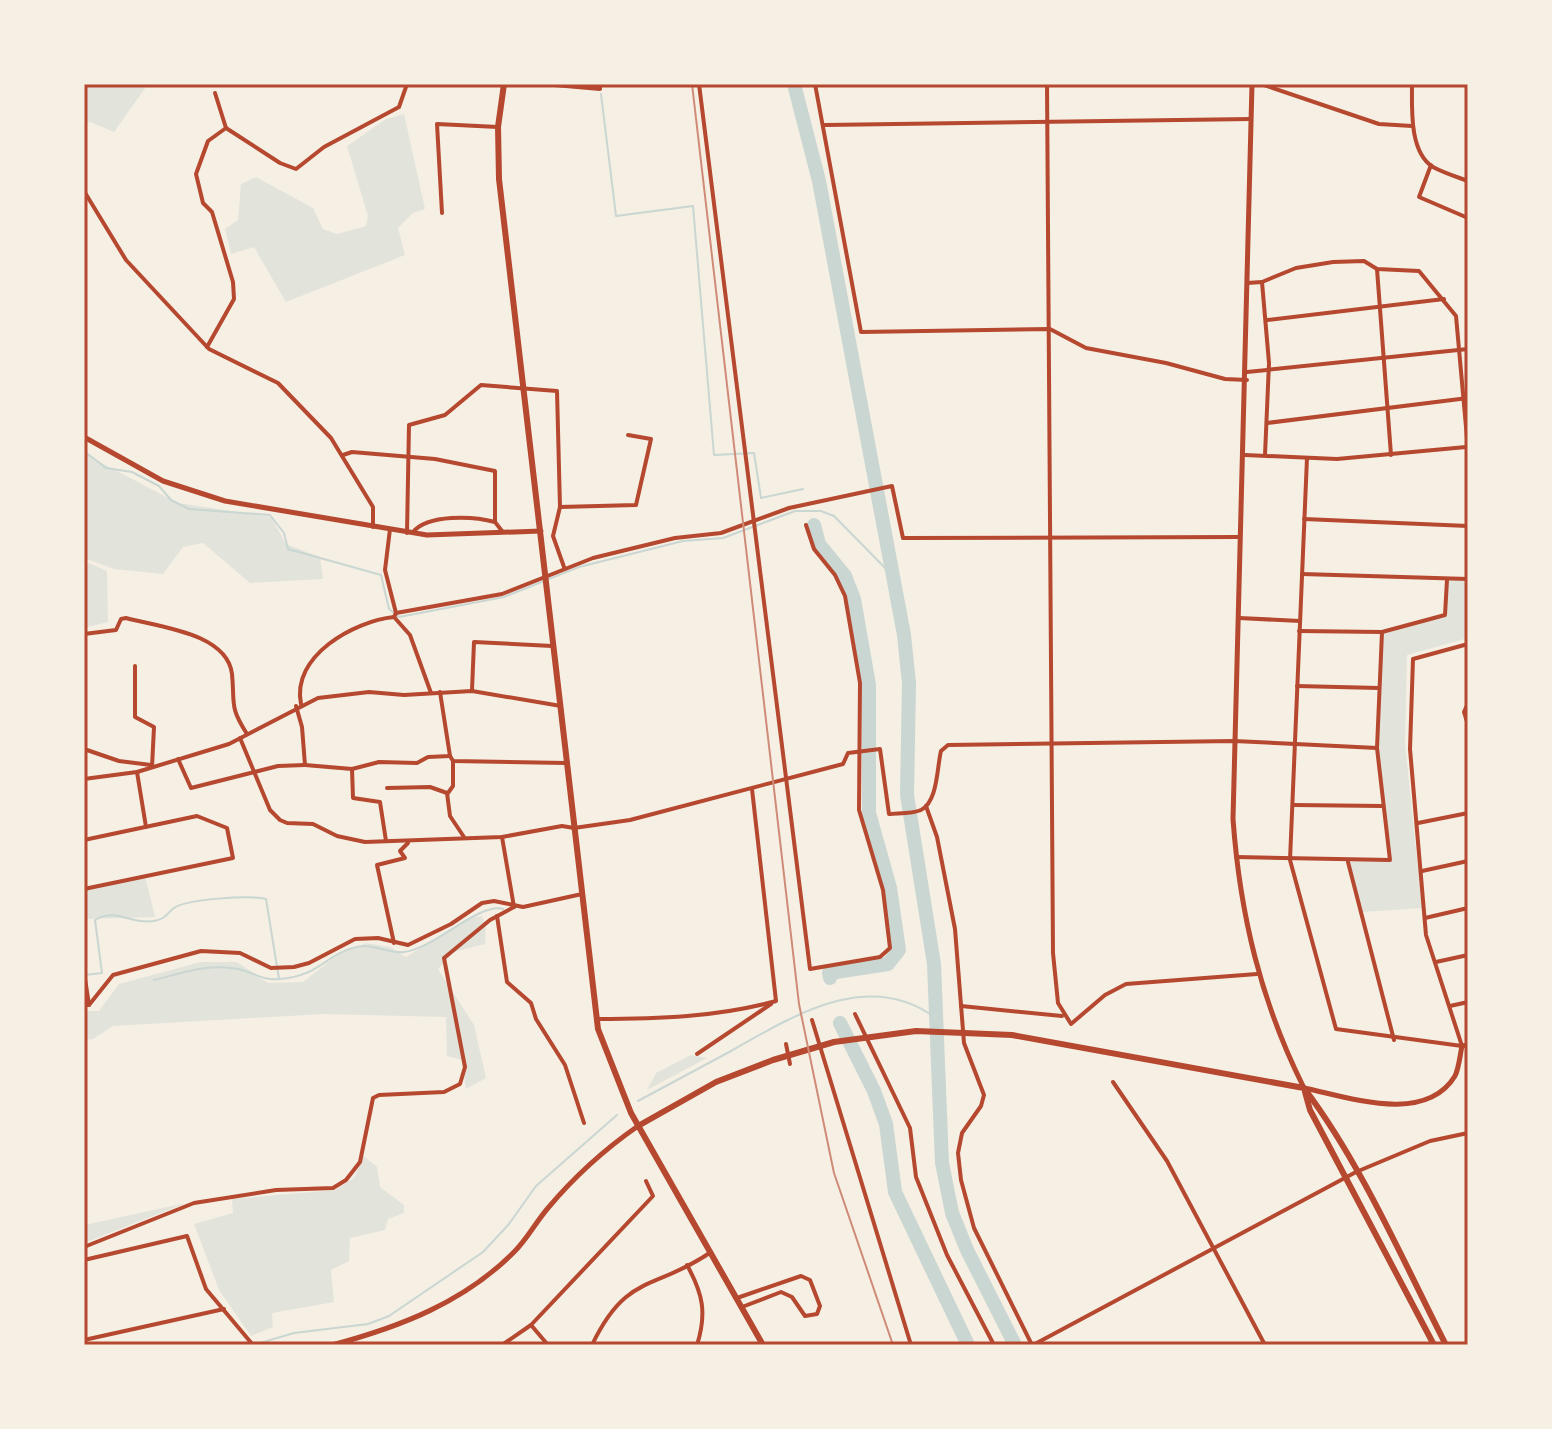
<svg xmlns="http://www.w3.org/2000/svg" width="1552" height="1429" font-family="'PT Sans',sans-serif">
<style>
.green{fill:#e2e4dc}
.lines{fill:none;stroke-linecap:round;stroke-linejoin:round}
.stream{stroke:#c9d6d2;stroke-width:2}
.river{stroke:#c9d6d2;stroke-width:14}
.minor{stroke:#b5482f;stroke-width:4}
.tertiary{stroke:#b5482f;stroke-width:5}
.secondary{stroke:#b5482f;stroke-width:6}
.primary{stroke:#b5482f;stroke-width:6}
.rail{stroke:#cf8b77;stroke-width:2}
.neatline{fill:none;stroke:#b5482f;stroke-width:3}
</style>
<rect width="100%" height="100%" fill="#f6efe4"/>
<g class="green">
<polygon points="84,84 143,84 146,87 114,132 90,122 84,124"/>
<polygon points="404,114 425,209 413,213 398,228 405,255 286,302 254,247 231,254 225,229 238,220 241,184 256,177 313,208 323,229 337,234 366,226 368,216 347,146 386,119"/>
<polygon points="84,449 94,459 178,503 271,517 286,544 320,557 323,579 250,583 203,543 183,547 163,574 114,569 84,558"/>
<polygon points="84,561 107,571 108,622 84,628"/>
<polygon points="1468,579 1468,638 1407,655 1405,743 1422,908 1362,912 1348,862 1389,860 1377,748 1382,632 1444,615 1447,580"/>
<polygon points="145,876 155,917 84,919 84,889"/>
<polygon points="482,916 486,926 485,944 454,952 438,969 474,1025 486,1078 466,1089 462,1060 447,1056 446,1017 324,1014 113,1026 93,1039 84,1040 84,1011 99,1011 119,984 201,962 237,962 268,983 303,982 339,954 366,943 390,947 406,957 468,918"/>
<polygon points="691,1055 707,1058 647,1090 656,1073"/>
<polygon points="364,1156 377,1167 380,1187 404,1205 404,1213 388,1219 385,1230 350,1238 349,1261 331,1270 334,1302 272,1313 273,1327 251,1336 219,1290 194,1224 233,1213 232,1199 335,1190 354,1178"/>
<polygon points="186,1203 84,1243 84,1225"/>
</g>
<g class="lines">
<g class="stream">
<polyline points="601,94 616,216 693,206 714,455 754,453 761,498 803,489"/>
<polyline points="84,451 106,468 132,472 159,486 171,500 189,509 270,515 284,533 288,549 381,575 389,609 399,617 504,597 579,567 683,541 723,538 795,511 821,511 834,516 893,576"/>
<path d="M85,975L102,973L95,920C116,907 131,925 154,921C166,919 166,914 174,908C186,899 250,895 266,899L279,979"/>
<path d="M154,980C182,973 209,963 238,969C253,972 263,981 279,979C320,976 325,955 356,947C373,943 388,954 404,952C434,949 479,902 503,909"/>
<path d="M638,1101C669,1084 700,1068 731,1051C793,1016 870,967 937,1019"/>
<polyline points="253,1345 294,1333 368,1324 389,1316 483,1252 509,1224 536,1186 617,1115"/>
</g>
<g class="river">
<polyline points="794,84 819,181 904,635 909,683 907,795 934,964 942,1163 952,1213 967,1250 1015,1345"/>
<polyline points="814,525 819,544 845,576 854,599 869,685 869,813 890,888 899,950 888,964 829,973 830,978"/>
<polyline points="840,1023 874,1091 886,1124 895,1192 968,1345"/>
</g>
<g class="minor">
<polyline points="543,84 600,89 600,84"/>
<polyline points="699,84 810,969 880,957 890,948 883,890 859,810 860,683 845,596 835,575 814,549 806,525"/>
<polyline points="815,84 861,332 1050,329 1086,348 1166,363 1225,379 1247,380"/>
<polyline points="1047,84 1053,953 1058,1003 1071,1024 1105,995 1126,984 1257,974"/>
<polyline points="1261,84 1379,124 1412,126"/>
<path d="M1412,84C1412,108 1409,152 1433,167C1444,173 1457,177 1468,181"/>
<polyline points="215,93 226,128"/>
<polyline points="825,125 1251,119"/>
<polyline points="1431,165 1419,197 1468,218"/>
<polyline points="84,191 126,260 209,349 278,383 331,438 373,507 373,527"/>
<polyline points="442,213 437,124 498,127"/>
<polyline points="1377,269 1391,455"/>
<polyline points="1262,282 1296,268 1333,262 1364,261 1377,269 1419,271 1456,316 1468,449"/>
<polyline points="1247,283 1262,282 1269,363 1265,455"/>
<polyline points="1267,320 1444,299"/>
<polyline points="207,347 234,299 233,282 212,212 203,203 196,174 208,141 226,128 280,163 296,169 324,147 399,107 407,84"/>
<polyline points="1247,372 1468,349"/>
<polyline points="1267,423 1468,398"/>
<polyline points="343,455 352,452 435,459 495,471 495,522 502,531"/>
<polyline points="1245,455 1337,459 1466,447"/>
<polyline points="1307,458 1290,860 1336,1029 1462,1046 1426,935 1410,749 1413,659 1468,644"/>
<polyline points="560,507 636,505 651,439 628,435"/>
<polyline points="1304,519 1468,526"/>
<polyline points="390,529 385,570 396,613"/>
<path d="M413,532C428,514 473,516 495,522"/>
<polyline points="407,533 409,425 445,415 481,385 557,391 560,507 553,536 564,567"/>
<polyline points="1302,574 1468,579"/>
<polyline points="394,617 396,613 502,594 593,558 675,538 721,533 789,508 892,486 903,538 1240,537"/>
<polyline points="1239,618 1300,621"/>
<polyline points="1299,631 1382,632 1445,615 1447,580"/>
<path d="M84,634L116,630L121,619L126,618C159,627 227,633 232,674C235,704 229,706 247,734"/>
<polyline points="135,666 135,717 154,727 152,767"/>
<polyline points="1297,686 1379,688"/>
<polyline points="472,690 474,642 552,646"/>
<polyline points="1468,703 1464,712 1468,725"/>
<path d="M301,704C291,656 354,621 394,617L410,635L431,693"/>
<polyline points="296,706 302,727 305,765 352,769 379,762 417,763 428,757 450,756 440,692"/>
<path d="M240,738L270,810L280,820L287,823L313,824L337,836L365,842L502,837L562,826L574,828L630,820L843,764L848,753L880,749L889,814C898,813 912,814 921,810C938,802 937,766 941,751L948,745L1234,741L1377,748"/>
<polyline points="84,749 119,761 151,765"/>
<polyline points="450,756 453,761 566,763"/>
<polyline points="178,759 191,788 278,766 305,765"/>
<polyline points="352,769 353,798 380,802 386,841"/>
<polyline points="137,772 146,827"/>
<polyline points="84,779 137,772 229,744 318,698 369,692 404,695 472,691 561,706"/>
<polyline points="387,788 430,787 447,793 450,816 464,837"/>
<polyline points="448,793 453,786 453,761"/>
<polyline points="1294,805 1383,806"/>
<polyline points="926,806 937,837 955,929 964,1043 984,1095 981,1106 962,1133 958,1153 961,1180 974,1228 1032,1345"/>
<polyline points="1418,823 1468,813"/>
<polyline points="502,837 514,907"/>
<polyline points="84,840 197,816 227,828 233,858 84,889"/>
<polyline points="1236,857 1390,860 1377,748 1382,632"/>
<polyline points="1348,862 1394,1040"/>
<polyline points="1422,871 1468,861"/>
<polyline points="497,916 507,982 531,1003 536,1019 565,1065 584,1123"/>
<polyline points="1425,918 1468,908"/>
<polyline points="394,943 377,865 405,858 400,851 408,843"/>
<polyline points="1436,962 1468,955"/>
<polyline points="84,972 89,1005"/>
<polyline points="84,1005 89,1005 113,975 201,951 240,953 271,968 294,967 309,963 355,939 378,938 408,945 451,924 482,903 494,901 523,907 582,894"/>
<polyline points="961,1006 1062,1016"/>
<polyline points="1450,1006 1468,1002"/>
<polyline points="855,1014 910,1128 916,1177 947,1255 994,1345"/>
<path d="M597,1019C657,1019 718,1017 776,1001L752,789"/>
<polyline points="812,1020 911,1345"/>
<polyline points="786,1044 790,1064"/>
<polyline points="697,1054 771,1004"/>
<polyline points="1113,1082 1167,1161 1265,1345"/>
<polyline points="84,1247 194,1203 276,1190 333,1188 346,1180 360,1162 373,1098 379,1095 444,1092 460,1084 465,1067 444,958 490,920 514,907"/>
<polyline points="84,1260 187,1236 206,1289 253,1345"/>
<path d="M687,1265C703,1294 707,1313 697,1345"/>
<polyline points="737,1298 801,1276 810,1280 820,1306 817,1314 805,1316 792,1297 781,1292 742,1307"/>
<polyline points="531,1325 548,1345"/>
<polyline points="84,1340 224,1309"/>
<polyline points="502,1345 531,1325 653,1196 646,1181"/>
<path d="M592,1345C627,1272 655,1291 711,1252"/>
<polyline points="1033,1345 1356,1172 1430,1141 1468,1133"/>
</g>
<g class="tertiary">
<path d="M1252,84L1233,819C1240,915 1261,1002 1304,1088C1348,1097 1425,1125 1455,1076C1459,1068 1460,1055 1462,1046L1468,1045"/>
<polyline points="84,437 163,481 225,501 427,535 541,531"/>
<path d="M332,1345C400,1327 465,1302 515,1251C527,1239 536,1222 548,1208C574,1177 605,1149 638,1126"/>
</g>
<g class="secondary">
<polyline points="1305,1092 1310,1110 1434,1345"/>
<path d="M638,1126L716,1082L773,1060L834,1042L916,1031L1012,1035L1304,1088C1362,1165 1402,1259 1446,1345"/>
</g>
<polyline class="primary" points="504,84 498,127 499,179 598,1029 631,1113 763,1345"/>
<polyline class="rail" points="692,84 799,1004 834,1173 893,1345"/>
</g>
<rect width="1552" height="1429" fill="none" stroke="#f6efe4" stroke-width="172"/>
<rect x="86" y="86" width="1380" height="1257" class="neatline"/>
</svg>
